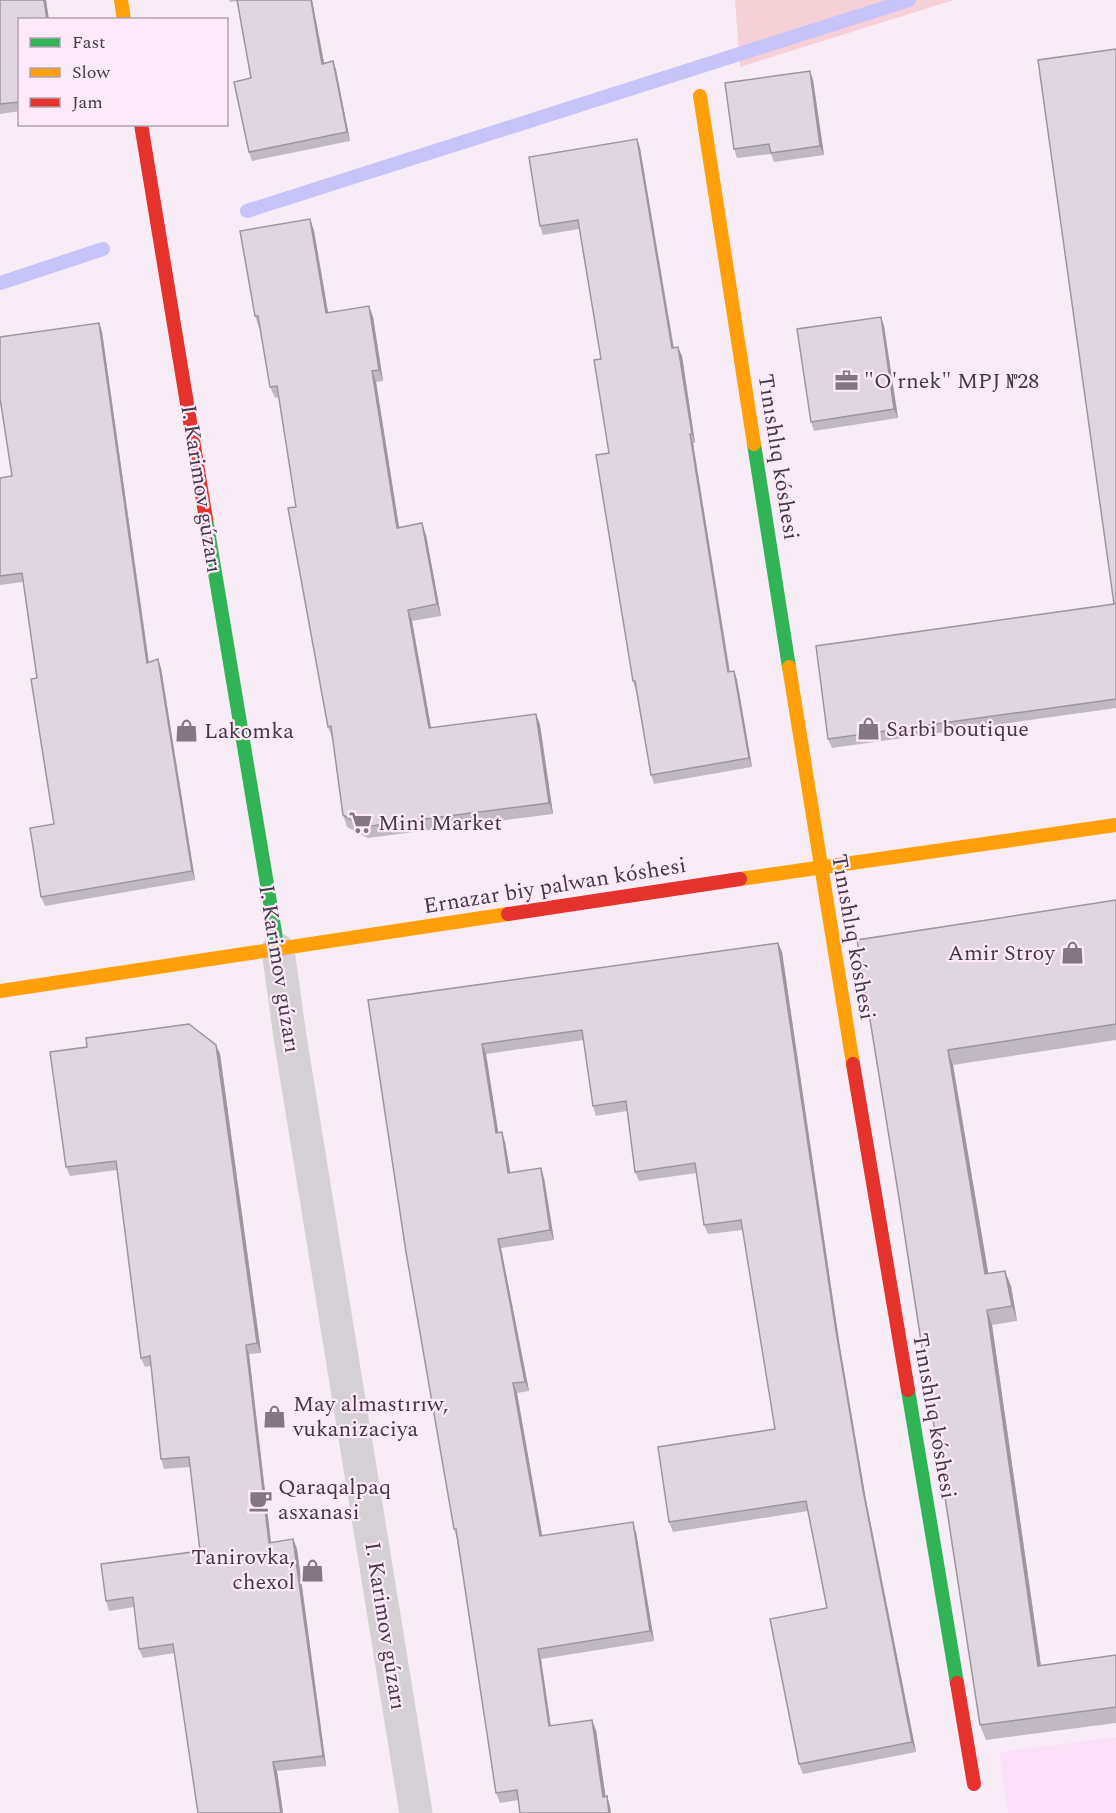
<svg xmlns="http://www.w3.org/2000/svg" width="1116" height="1813" font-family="Spectral,serif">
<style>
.built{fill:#fae1f8}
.green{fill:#f6d0d7}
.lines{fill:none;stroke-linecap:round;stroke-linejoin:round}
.stream{stroke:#c7c4fa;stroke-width:14}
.street{stroke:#d4d0d3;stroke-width:33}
.fast{stroke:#30b455;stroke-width:14}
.slow{stroke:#ff9f0a;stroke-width:14}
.jam{stroke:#e5322d;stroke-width:14}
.wall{fill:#c0b8c2}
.shaded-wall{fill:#9c969e}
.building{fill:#dfd6e1;stroke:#9c969e;stroke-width:1.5}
.labels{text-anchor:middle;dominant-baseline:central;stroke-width:4.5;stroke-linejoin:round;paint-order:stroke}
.poi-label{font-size:22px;fill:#443843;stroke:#fce9fa;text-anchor:start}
.street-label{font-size:22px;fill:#443843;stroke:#fce9fa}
</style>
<rect width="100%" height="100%" fill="#f8edf6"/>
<polygon class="built" points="1116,1737 1116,1813 1008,1813 999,1752"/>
<polygon class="green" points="735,0 954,0 740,67"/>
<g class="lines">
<g class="stream">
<polyline points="247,211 909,0"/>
<polyline points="0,283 103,249"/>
</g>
<polyline class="street" points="278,950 290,1037 416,1813"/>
<g class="fast">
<polyline points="754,444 789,667"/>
<polyline points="206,519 278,950"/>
<polyline points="908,1390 957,1683"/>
</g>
<g class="slow">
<polyline points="121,0 124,20"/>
<polyline points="700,96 754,444"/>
<polyline points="789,667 853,1064"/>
<polyline points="740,879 1116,825"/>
<polyline points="0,991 508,914"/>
</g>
<g class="jam">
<polyline points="141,124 206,519"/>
<polyline points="508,914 740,879"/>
<polyline points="853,1064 908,1390"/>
<polyline points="957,1683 974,1784"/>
</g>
</g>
<g class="wall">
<polygon points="0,0 46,0 49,20 20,20 20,111 0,114"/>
<polygon points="229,0 312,0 324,63 333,61 336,70 350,141 252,161 249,152 251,78 237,1 230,2"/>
<polygon points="1116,49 1116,708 832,748 828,739 1114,604"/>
<polygon points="813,80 824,155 774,162 771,154 737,158 734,149"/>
<polygon points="637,139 640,148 674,348 682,356 695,443 693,443 730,672 734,671 737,680 752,767 654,784 651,775 636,690 633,681 601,359 579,229 543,235 540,226"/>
<polygon points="310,219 314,231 328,312 373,317 383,381 376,382 399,528 426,535 441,616 412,621 431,728 536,714 540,725 553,814 368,838 347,827 343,815 332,738 328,727 296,507 279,397 275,398 270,387 260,327 259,328 255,316"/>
<polygon points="99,323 102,332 149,662 161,668 195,880 45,906 41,897 54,824 37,678 23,582 0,585 0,478 12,476"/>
<polygon points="884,326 898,418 814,431 811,422"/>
<polygon points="1116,900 1116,1040 953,1065 988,1274 1011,1286 1017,1321 992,1325 1041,1665 1116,1655 1116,1723 986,1740 980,1725 899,1198 857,940"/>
<polygon points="778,943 782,952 839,1341 866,1500 916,1752 803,1774 799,1764 827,1608 808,1511 673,1532 669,1522 775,1429 743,1230 708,1234 704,1225 697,1173 639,1181 635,1172 627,1111 596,1116 593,1106 584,1040 486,1054 498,1133 505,1142 510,1172 544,1178 554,1240 501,1248 529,1391 517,1393 542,1536 636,1532 654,1641 541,1659 551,1726 596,1730 605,1796 607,1796 610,1806 519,1800 500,1803 496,1793 457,1539 454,1529 368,1000"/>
<polygon points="220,1054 261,1353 249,1354 271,1542 293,1539 297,1549 326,1766 277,1771 283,1813 198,1813 175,1653 143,1658 139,1649 134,1607 109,1611 106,1601 200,1551 190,1467 164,1469 161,1459 151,1366 145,1367 141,1358 117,1170 70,1176 66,1167"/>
</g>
<g class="shaded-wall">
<polygon points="44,0 46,0 49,20 47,20"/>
<polygon points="311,0 312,0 326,73 322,64"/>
<polygon points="333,61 336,70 350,141 347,132"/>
<polygon points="810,71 813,80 824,155 820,146"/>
<polygon points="637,139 640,148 675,357 672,348"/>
<polygon points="310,219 314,231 330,324 326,313"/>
<polygon points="369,306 373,317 383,381 379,370"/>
<polygon points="881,317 884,326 898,418 894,409"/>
<polygon points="99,323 102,332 150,672 147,663"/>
<polygon points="678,347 682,356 695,443 692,434"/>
<polygon points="372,371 376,382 401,539 397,528"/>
<polygon points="690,434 693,443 731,681 728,672"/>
<polygon points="422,523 426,535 441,616 437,604"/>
<polygon points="408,610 412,621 433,739 429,728"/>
<polygon points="158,659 161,668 195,880 192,871"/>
<polygon points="734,671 737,680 752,767 749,758"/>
<polygon points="536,714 540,725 553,814 549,803"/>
<polygon points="778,943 782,952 839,1341 866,1500 916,1752 912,1742 863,1490 836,1331"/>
<polygon points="482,1044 486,1054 500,1143 496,1133"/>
<polygon points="216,1045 220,1054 261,1353 257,1343"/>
<polygon points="948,1050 953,1065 991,1289 985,1274"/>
<polygon points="502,1132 505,1142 512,1182 508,1173"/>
<polygon points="541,1168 544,1178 554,1240 550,1230"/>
<polygon points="498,1239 501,1248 529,1391 525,1382"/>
<polygon points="1005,1271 1011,1286 1017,1321 1012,1306"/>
<polygon points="987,1310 992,1325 1043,1681 1038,1666"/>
<polygon points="246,1345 249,1354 272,1552 269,1543"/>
<polygon points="513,1383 517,1393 544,1546 540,1536"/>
<polygon points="633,1522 636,1532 654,1641 650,1631"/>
<polygon points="293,1539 297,1549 326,1766 323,1756"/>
<polygon points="538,1649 541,1659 552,1736 549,1726"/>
<polygon points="592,1720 596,1730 607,1806 603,1797"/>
<polygon points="273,1762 277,1771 283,1813 281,1813"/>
<polygon points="607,1796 610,1806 611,1813 609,1813"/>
</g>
<g class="building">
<polygon points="0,0 44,0 47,20 20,20 20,102 0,104"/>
<polygon points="237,0 311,0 322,64 333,61 347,132 249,152 234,82 251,78"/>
<polygon points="1116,49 1116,699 828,739 816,646 1114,604 1038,60"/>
<polygon points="810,71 820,146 771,153 769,144 734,149 725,83"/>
<polygon points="637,139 672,348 678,347 692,434 690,434 728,672 734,671 749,758 651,775 635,681 633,681 596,455 609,453 594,360 601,359 578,220 540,226 529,157"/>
<polygon points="310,219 326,313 369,306 379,370 372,371 397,528 422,523 437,604 408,610 429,728 536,714 549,803 363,827 343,815 331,726 328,727 288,508 296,507 277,386 270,387 258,316 255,316 240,231"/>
<polygon points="881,317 894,409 811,422 797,329"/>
<polygon points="99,323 147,663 158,659 192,871 41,897 30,828 54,824 31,679 37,678 22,573 0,576 0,478 12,476 0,398 0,337"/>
<polygon points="1116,900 1116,1024 948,1050 985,1274 1005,1271 1012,1306 987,1310 1038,1666 1116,1655 1116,1707 980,1725 899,1198 857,940"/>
<polygon points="778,943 836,1331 863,1490 912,1742 799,1764 770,1619 827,1608 806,1501 669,1522 658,1447 775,1429 741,1220 704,1225 695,1163 635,1172 626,1101 593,1106 582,1030 482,1044 496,1133 502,1132 508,1173 541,1168 550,1230 498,1239 525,1382 513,1383 540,1536 633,1522 650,1631 538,1649 549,1726 592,1720 603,1797 607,1796 609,1813 520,1813 517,1790 496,1793 456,1529 454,1529 406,1252 368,1000"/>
<polygon points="189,1024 216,1045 257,1343 246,1345 269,1543 293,1539 323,1756 273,1762 281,1813 198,1813 173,1644 139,1649 133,1597 106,1601 101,1564 200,1551 189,1457 161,1459 150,1356 141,1358 116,1161 66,1167 50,1052 87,1047 86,1038"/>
</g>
<defs>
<symbol id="office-bare" viewBox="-9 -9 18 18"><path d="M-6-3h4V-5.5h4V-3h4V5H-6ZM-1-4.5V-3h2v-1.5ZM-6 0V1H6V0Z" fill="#837782" stroke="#fce9fa" stroke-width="2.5" paint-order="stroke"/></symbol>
<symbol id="shop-bare" viewBox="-9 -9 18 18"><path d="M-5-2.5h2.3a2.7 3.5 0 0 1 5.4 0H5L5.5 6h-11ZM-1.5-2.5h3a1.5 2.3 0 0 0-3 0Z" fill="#837782" stroke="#fce9fa" stroke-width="2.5" paint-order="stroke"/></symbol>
<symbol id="supermarket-bare" viewBox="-9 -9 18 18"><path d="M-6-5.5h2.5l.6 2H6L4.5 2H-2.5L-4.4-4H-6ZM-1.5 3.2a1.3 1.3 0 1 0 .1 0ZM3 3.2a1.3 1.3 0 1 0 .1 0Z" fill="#837782" stroke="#fce9fa" stroke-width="2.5" paint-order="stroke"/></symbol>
<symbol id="cafe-bare" viewBox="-9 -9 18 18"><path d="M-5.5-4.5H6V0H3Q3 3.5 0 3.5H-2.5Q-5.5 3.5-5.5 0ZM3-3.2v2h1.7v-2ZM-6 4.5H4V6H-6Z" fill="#837782" stroke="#fce9fa" stroke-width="2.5" paint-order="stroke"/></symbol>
</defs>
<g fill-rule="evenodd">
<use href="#office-bare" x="830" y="364" width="33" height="33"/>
<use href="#shop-bare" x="852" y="712" width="33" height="33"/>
<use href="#shop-bare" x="170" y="714" width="33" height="33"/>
<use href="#supermarket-bare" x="344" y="806" width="33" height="33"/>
<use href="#shop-bare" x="1056" y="936" width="33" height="33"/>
<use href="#shop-bare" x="258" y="1400" width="33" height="33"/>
<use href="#cafe-bare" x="244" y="1484" width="33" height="33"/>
<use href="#shop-bare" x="296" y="1554" width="33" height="33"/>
</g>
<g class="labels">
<g class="poi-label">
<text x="864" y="381">"O'rnek" MPJ №28</text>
<text x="886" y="729">Sarbi boutique</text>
<text x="204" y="731">Lakomka</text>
<text x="378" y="823">Mini Market</text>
<text x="1055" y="953" text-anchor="end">Amir Stroy</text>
<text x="293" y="1404">May almastırıw,<tspan x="293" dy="25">vukanizaciya</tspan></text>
<text x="278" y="1487">Qaraqalpaq<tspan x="278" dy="25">asxanasi</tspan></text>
<text x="295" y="1557" text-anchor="end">Tanirovka,<tspan x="295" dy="25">chexol</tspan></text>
</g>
<g class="street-label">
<text transform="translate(778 457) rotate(81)">Tınıshlıq kóshesi</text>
<text transform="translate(201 489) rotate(81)">I. Karimov gúzarı</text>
<text transform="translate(555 886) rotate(-9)">Ernazar biy palwan kóshesi</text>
<text transform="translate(853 937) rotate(80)">Tınıshlıq kóshesi</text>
<text transform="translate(279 969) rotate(81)">I. Karimov gúzarı</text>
<text transform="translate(934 1416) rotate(80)">Tınıshlıq kóshesi</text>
<text transform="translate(385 1626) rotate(81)">I. Karimov gúzarı</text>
</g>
</g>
<rect x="18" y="18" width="210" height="108" fill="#fce9fa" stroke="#b2a2b1" stroke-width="1.5"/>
<rect x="30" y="38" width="30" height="9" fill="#30b455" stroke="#b2a2b1" stroke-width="1.5"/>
<text x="72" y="48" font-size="18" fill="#443843">Fast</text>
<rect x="30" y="68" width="30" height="9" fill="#ff9f0a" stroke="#b2a2b1" stroke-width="1.5"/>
<text x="72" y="78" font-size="18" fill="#443843">Slow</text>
<rect x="30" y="98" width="30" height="9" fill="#e5322d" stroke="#b2a2b1" stroke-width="1.5"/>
<text x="72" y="108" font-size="18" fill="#443843">Jam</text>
</svg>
